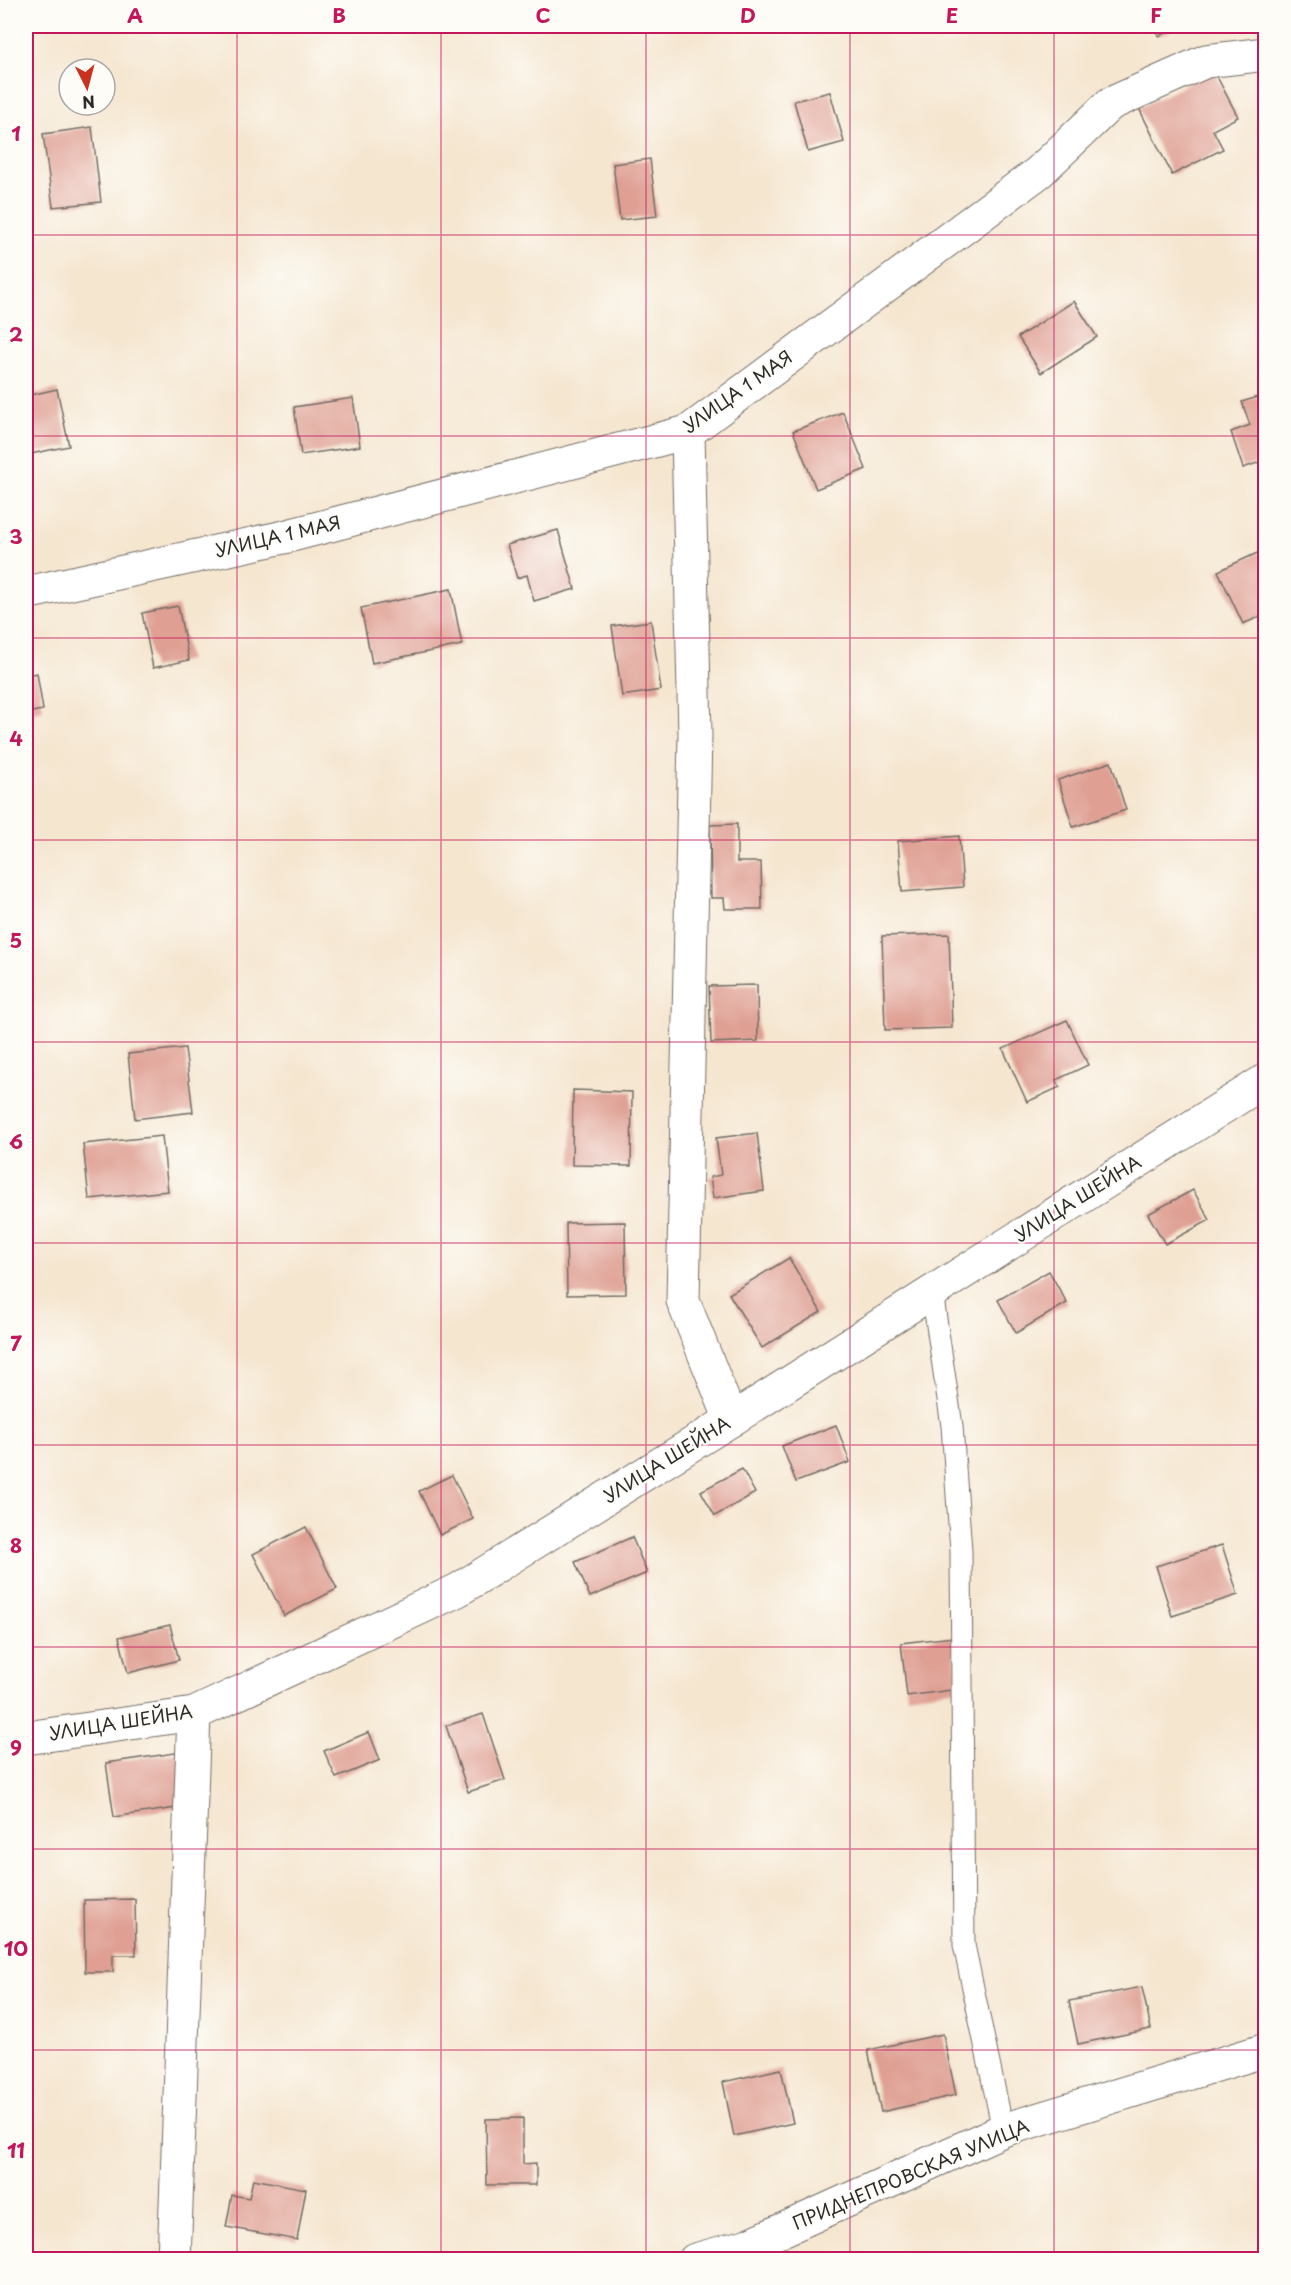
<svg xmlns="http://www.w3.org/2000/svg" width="1291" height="2285" font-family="'Playpen Sans',sans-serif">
<rect width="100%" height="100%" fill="#fdfcf7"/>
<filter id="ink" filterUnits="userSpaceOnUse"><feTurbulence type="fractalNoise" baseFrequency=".0167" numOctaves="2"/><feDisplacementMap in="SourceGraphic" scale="12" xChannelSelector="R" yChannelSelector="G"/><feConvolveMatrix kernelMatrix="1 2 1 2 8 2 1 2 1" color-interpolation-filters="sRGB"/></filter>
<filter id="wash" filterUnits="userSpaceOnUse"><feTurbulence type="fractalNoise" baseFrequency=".008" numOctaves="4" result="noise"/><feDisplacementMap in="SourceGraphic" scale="24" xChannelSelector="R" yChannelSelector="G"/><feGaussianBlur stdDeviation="1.35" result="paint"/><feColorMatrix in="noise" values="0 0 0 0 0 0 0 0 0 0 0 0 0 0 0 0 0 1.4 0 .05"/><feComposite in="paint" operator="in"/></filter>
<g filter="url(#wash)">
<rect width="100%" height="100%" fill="#f5e6d0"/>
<g id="blocks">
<g fill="#df9f93">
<polygon points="1154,26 1180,26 1159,36"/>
<polygon points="1214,71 1238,117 1213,130 1223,149 1172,175 1139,108"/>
<polygon points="830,92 844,142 808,152 794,101"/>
<polygon points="92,127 101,202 53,207 43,134"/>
<polygon points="650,159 657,216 620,220 613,164"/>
<polygon points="1074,301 1097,337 1041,373 1018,337"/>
<polygon points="57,389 69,446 26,455 26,396"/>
<polygon points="1266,394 1266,460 1243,468 1231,432 1250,425 1242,402"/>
<polygon points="353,398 360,446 301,455 294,407"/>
<polygon points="843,412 866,469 816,489 793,431"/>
<polygon points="558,530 575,589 534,601 527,575 517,578 507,545"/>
<polygon points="1266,549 1266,614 1243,624 1218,571"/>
<polygon points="451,589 462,645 372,663 361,608"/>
<polygon points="178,606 189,660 153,668 142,613"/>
<polygon points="651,621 661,690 622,696 612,626"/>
<polygon points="37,673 43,710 26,713 26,675"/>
<polygon points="1111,762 1126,810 1073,827 1058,780"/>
<polygon points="737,824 737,862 761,862 762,909 725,909 724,898 711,898 710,825"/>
<polygon points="959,836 963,887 902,892 898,841"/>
<polygon points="949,934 952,1028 885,1030 882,936"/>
<polygon points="757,985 758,1041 711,1043 709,986"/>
<polygon points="1067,1020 1088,1065 1056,1080 1060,1087 1027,1102 1003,1049"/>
<polygon points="185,1048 193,1112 135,1119 128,1054"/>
<polygon points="573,1090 632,1092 631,1166 572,1165"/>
<polygon points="757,1133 764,1191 713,1198 710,1177 721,1175 716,1138"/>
<polygon points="162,1136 168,1191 89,1199 83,1144"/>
<polygon points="1193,1190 1210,1220 1165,1244 1148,1214"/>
<polygon points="625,1222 626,1294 567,1295 566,1223"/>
<polygon points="789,1258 821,1312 762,1348 729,1294"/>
<polygon points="1049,1271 1067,1303 1016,1333 998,1300"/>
<polygon points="836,1425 850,1462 796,1482 782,1446"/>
<polygon points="742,1469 755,1493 715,1516 701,1491"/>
<polygon points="452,1475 473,1519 440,1535 419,1491"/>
<polygon points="306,1527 337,1589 284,1616 253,1554"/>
<polygon points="632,1537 647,1573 590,1597 575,1562"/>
<polygon points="1222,1545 1238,1595 1172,1616 1156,1566"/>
<polygon points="170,1625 179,1660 128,1673 119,1637"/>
<polygon points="953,1637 959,1689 907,1696 901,1643"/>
<polygon points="483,1714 505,1780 468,1792 446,1726"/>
<polygon points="369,1732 380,1760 336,1778 324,1751"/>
<polygon points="182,1752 190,1806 114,1817 106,1763"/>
<polygon points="135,1899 136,1955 113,1955 113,1972 85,1972 84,1900"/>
<polygon points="1142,1987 1151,2029 1078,2044 1069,2001"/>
<polygon points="943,2034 956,2095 881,2112 868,2050"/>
<polygon points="781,2069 793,2123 734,2136 723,2082"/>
<polygon points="523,2118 523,2164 536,2163 536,2185 487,2185 486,2119"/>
<polygon points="253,2179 306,2189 297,2240 226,2227 232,2195 249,2198"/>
</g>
</g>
</g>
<g filter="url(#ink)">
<use href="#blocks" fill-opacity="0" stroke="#726c65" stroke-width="1.5"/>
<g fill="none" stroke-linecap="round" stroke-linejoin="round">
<g stroke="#726c65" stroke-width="23">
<polyline id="service" points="932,1292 952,1426 961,1551 964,1945 1003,2130"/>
</g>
<g stroke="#726c65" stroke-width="35">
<g id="minor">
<polyline points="688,432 695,735 683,1301 731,1420"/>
<polyline points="26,593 284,537 688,432 1039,172 1110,104 1206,61 1266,54"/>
<polyline points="174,2260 194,1714"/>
<polyline points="695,2260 749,2245 1003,2130 1266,2050"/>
</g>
</g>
<g stroke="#726c65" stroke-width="35">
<polyline id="tertiary" points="26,1738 194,1714 458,1590 731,1420 1266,1080"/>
</g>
<use href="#service" stroke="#fff" stroke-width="21"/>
<use href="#minor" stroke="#fff" stroke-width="33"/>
<use href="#tertiary" stroke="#fff" stroke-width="33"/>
</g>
</g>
<path fill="none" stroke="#c2185b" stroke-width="1.5" stroke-opacity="0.55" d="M237 26V2260M441 26V2260M646 26V2260M850 26V2260M1054 26V2260M26 235H1266M26 436H1266M26 638H1266M26 840H1266M26 1042H1266M26 1243H1266M26 1445H1266M26 1647H1266M26 1849H1266M26 2050H1266"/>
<g text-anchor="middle" stroke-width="4.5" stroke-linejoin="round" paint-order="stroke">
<g font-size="18" fill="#2b2b2b" stroke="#fdfcf7">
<text transform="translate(738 392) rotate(-35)" y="6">УЛИЦА 1 МАЯ</text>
<text transform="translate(278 537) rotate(-13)" y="6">УЛИЦА 1 МАЯ</text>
<text transform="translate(1078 1199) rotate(-32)" y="6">УЛИЦА ШЕЙНА</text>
<text transform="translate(667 1460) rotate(-32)" y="6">УЛИЦА ШЕЙНА</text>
<text transform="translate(121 1723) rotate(-9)" y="6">УЛИЦА ШЕЙНА</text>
<text transform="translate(911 2175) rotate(-23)" y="6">ПРИДНЕПРОВСКАЯ УЛИЦА</text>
</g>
</g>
<rect width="1291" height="2285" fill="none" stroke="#fdfcf7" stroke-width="66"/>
<g transform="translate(87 87) rotate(174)"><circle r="28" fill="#fdfcf7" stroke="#a9a8a5" stroke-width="1.5"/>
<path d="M0-4.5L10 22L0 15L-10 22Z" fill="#c8321e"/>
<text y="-9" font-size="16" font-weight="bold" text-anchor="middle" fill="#2b2b2b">N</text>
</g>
<rect x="33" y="33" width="1225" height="2219" fill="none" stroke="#c2185b" stroke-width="2"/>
<g font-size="20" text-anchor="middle" font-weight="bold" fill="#c2185b">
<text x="135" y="23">A</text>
<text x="339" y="23">B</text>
<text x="543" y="23">C</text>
<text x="748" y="23">D</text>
<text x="952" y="23">E</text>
<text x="1156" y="23">F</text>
<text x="16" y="141">1</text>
<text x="16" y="342">2</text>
<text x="16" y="544">3</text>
<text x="16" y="746">4</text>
<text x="16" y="948">5</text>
<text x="16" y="1149">6</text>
<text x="16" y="1351">7</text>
<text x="16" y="1553">8</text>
<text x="16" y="1755">9</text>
<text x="16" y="1956">10</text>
<text x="16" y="2158">11</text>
</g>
</svg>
